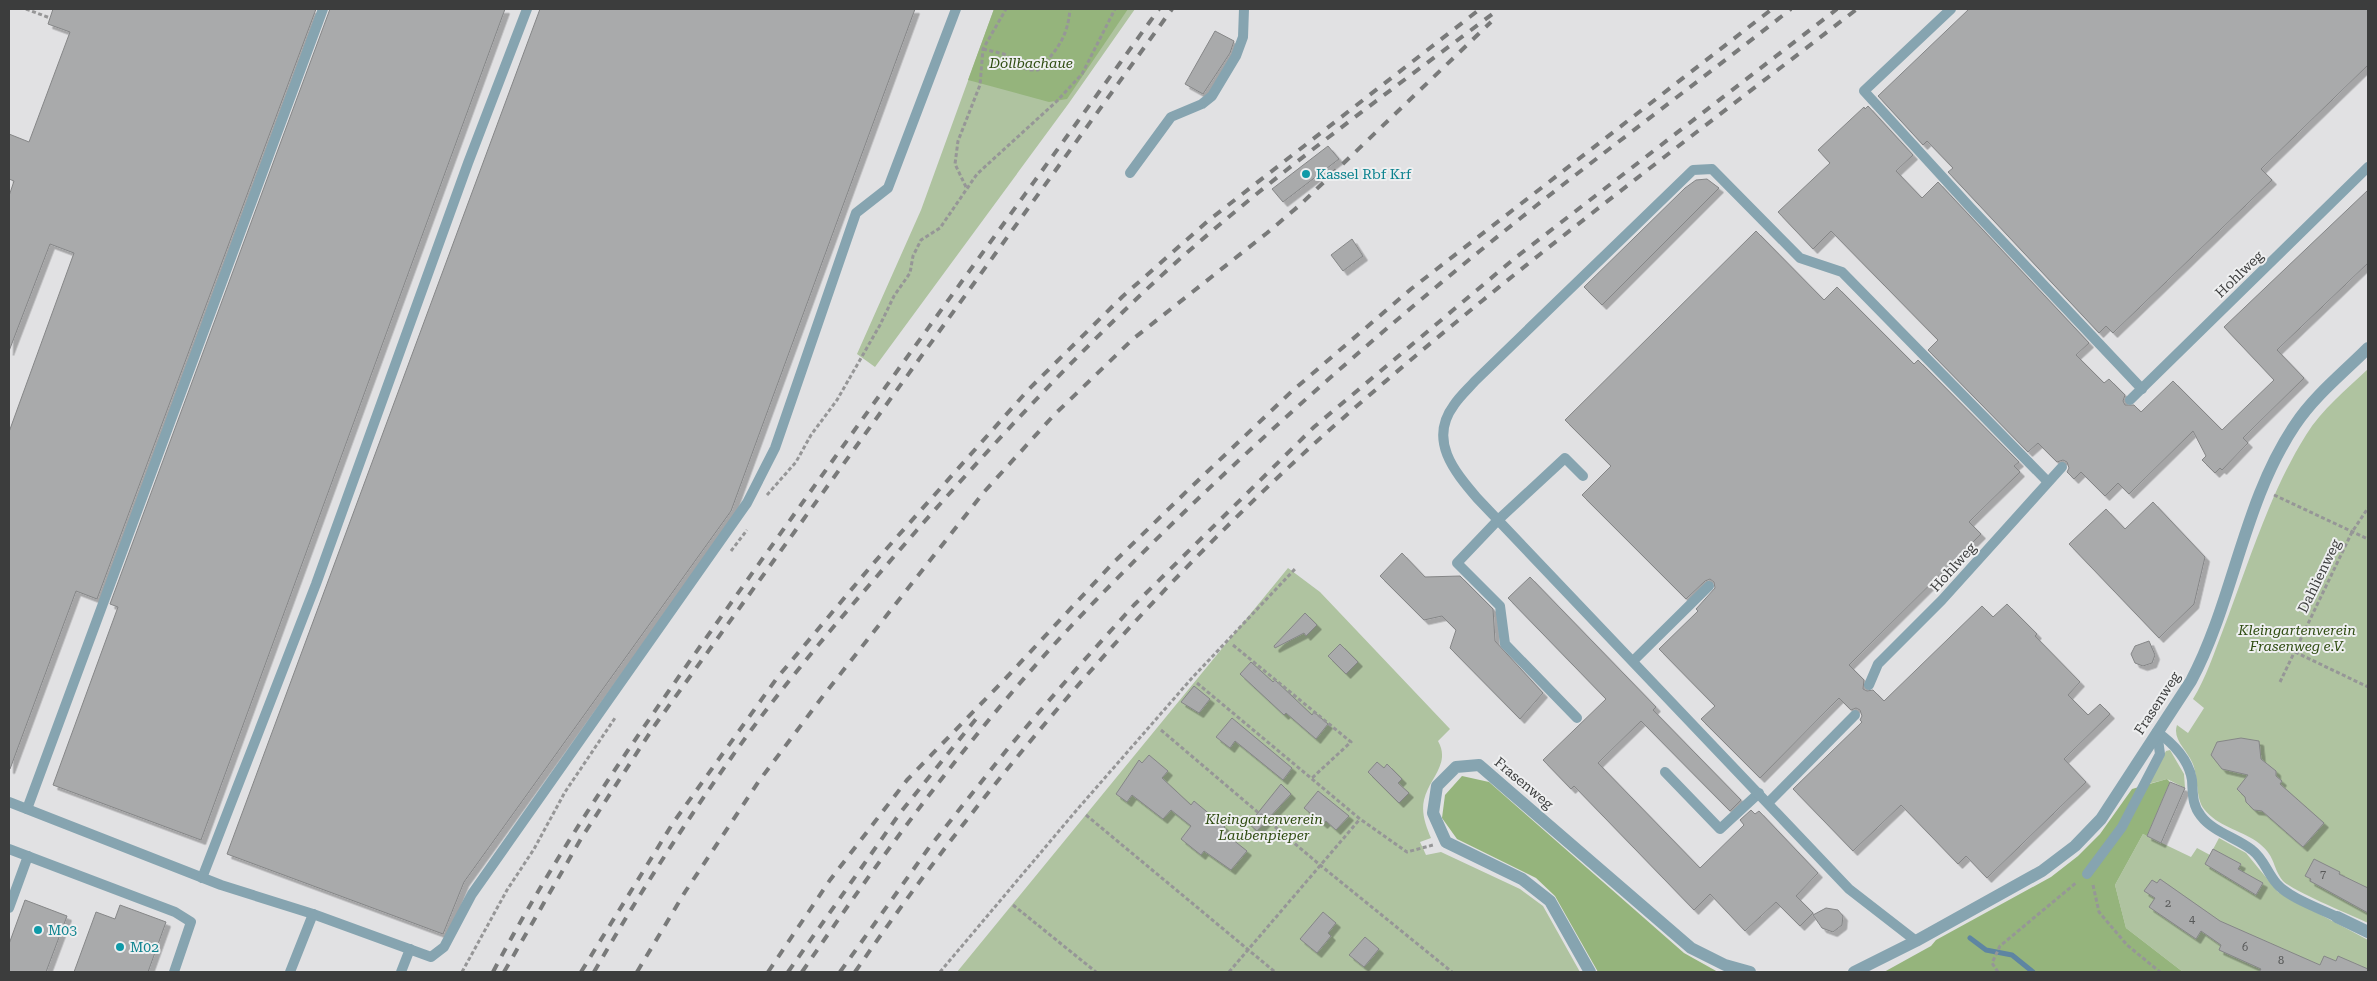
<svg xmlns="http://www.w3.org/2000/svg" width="2377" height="981" font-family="'Roboto Serif',serif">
<defs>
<filter id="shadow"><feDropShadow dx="4.5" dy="4.5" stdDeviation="0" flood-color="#0004"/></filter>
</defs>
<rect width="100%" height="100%" fill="#e1e1e3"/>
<g fill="#afc3a0">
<polygon points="994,9 1135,9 1069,103 875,367 857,354 921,210"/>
<path d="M2368 369V923C2353 916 2291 890 2283 881 2271 866 2277 856 2256 841 2240 830 2217 826 2204 809 2195 797 2199 777 2192 762 2187 750 2172 739 2177 725L2188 733 2204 708 2193 699C2206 678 2214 653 2223 630 2248 565 2269 494 2306 435 2322 409 2346 390 2368 369Z"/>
<path d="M1288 568 1320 592 1450 729 1438 741C1451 764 1429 778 1424 800 1421 813 1426 826 1431 838L1420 842 1426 855 1441 852 1520 889 1543 906 1580 972H957Z"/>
<polygon points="2170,750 2184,774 2185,788 2167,779 2148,784 2166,751"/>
<polygon points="2143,834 2191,857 2197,848 2210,855 2219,838 2246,853 2278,892 2368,940 2368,972 2183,972 2126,928 2115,885"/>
</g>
<g fill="#95b47c">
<polygon points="994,9 1128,9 1067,99 1049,102 968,80"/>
<polygon points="1462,776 1489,782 1684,953 1718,972 1598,972 1555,896 1536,878 1457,839 1442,818 1445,795"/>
<polygon points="2167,779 2170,782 2147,836 2143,834 2115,885 2126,928 2183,972 1884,972 1931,946 1936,940 2051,877 2078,856 2100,834 2132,789"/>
</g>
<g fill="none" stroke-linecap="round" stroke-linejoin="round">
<polyline stroke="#5e85a2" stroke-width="5" points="1970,938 1986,950 2012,955 2033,972"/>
</g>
<g fill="#a9aaab" stroke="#858687" filter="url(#shadow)">
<polygon points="53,9 316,9 97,599 76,591 10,769 9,769 9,432 74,253 50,244 9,351 9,196 14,181 9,179 9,134 29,142 70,32 48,24"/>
<polygon points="330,9 505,9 201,840 53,785 118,607 110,604"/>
<polygon points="540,9 915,9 731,511 464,882 443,934 227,854"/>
<polygon points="1969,9 2368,9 2368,65 2261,169 2272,180 2113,333 2106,326 2099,333 1948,172 1953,168 1927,141 1923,145 1878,96"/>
<polygon points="1215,31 1234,41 1230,53 1203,94 1185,84"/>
<polygon points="1868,106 1913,155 1896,171 1922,198 1938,182 2089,343 2076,355 2104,383 2109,379 2125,395 2123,401 2125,405 2134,405 2141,412 2173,381 2222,430 2274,380 2224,327 2368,190 2368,263 2277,350 2304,378 2243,438 2248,443 2222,470 2220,468 2215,473 2202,460 2206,456 2193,431 2129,494 2118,483 2105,496 2081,472 2074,479 2067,472 2069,468 2067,462 2063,460 2057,462 2038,443 2028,452 1928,350 1938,340 1831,231 1813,249 1778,212 1830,163 1818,150 1864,107 1865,109"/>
<polygon points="1328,146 1339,159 1283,202 1272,189"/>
<polygon points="1707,179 1719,188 1602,305 1584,287 1685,188 1696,180"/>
<polygon points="1756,231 1824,300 1837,287 1914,364 1918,360 2019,462 2014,466 2020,472 1969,522 1981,534 1849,665 1864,680 1863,689 1867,691 1873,690 1884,701 1982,606 1993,617 2007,604 2037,634 2035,636 2080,682 2068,695 2088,715 2100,704 2110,714 2064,759 2086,782 1987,878 1966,856 1958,864 1901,805 1853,851 1793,789 1862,722 1860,720 1862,716 1860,710 1856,708 1851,710 1839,698 1760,778 1701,719 1715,706 1659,649 1698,611 1696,609 1715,588 1714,582 1710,579 1705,581 1686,599 1582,495 1611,466 1565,420"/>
<polygon points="1352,239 1363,256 1343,271 1331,255"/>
<polygon points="2153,502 2205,557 2194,604 2159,638 2069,544 2106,509 2125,529"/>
<polygon points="1402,553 1425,577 1460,576 1493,609 1495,641 1543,693 1520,719 1450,648 1456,630 1442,616 1424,620 1380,576"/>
<polygon points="1530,577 1656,707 1653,710 1741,800 1730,811 1641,721 1598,763 1700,868 1744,825 1740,820 1751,810 1755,814 1759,811 1818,873 1796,896 1813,913 1800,926 1776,902 1745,931 1710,894 1694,910 1574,786 1571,789 1543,760 1606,699 1508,598"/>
<polygon points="1305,613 1317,625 1306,636 1304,633 1275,648 1274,646"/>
<polygon points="2149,641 2155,655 2152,663 2143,666 2135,663 2131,654 2135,646"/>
<polygon points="1340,644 1358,662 1346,674 1328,656"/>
<polygon points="1251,662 1273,682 1275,680 1312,715 1314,712 1328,724 1316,739 1286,713 1284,715 1240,674"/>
<polygon points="1194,686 1210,699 1199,713 1181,702"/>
<polygon points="1232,718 1292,768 1283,780 1235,741 1230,748 1216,737"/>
<polygon points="2241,738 2259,741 2261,759 2276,771 2276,776 2282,781 2280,784 2324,823 2303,847 2262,811 2254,810 2246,802 2245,797 2237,789 2248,775 2222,769 2211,755 2217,742"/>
<polygon points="1149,755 1168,771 1162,778 1191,805 1194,801 1225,827 1222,831 1247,851 1231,870 1204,851 1201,855 1181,839 1191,826 1171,810 1163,819 1132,795 1127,802 1116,794 1139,760 1142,763"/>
<polygon points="1377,762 1384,768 1387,764 1402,779 1398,783 1409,793 1399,803 1368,772"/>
<polygon points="2170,782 2185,788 2161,843 2147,836"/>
<polygon points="1281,784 1291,794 1257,831 1249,824"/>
<polygon points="1318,791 1349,816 1336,830 1326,821 1323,824 1304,808"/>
<polygon points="2213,849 2241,864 2238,869 2263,883 2256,895 2205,864"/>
<polygon points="2314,859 2340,872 2339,874 2368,888 2368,913 2310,881 2311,879 2305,876"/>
<polygon points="2160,879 2220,921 2320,965 2324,956 2336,961 2338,956 2368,969 2368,972 2259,972 2261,969 2219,950 2221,945 2201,931 2196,939 2149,907 2155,898 2144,891 2152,880 2157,883"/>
<polygon points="25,900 67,916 46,972 9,972 9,944"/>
<polygon points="120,905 166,922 148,972 74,972 96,912 115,919"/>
<polygon points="1826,908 1838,910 1843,916 1842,925 1833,932 1822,928 1813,915"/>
<polygon points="1323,912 1336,923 1328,933 1331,936 1317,953 1300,939"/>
<polygon points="1365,937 1379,949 1364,967 1349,955"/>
</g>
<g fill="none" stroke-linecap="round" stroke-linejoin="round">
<g stroke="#969697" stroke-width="3" stroke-dasharray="4 2.5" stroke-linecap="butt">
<polyline points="26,9 50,18"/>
<path d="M983 49 1004 54 1028 70H1038C1057 51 1068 36 1070 9"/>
<polyline points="966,187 955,164 958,141 980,85 983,49 1006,9"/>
<polyline points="767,495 796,462 811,435 837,400 880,325 894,296 910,273 913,256 921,240 940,228 977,174 1057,101 1082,74 1115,9"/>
<polyline points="2274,495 2368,539"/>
<polyline points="731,551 747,530"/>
<polyline points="1233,645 1351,742 1312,778"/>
<polyline points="2295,652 2368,687"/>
<polyline points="2280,682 2352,532 2368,508"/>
<polyline points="1197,683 1360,819 1407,852 1433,845"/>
<polyline points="1161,730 1320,865 1452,972"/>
<polyline points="1086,815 1275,972"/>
<polyline points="2093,885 2099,912 2127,945 2160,972"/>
<polyline points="1013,905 1096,972"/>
<polyline points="462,972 507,890 534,849 565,792 615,718"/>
<polyline points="940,972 1075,812 1192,678 1295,569"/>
<polyline points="1229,972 1360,819"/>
<polyline points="1998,972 1992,963 2000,946 2077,882"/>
</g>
<g stroke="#86a4b0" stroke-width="10">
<polyline points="1951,9 1864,91 1970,207 2142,389"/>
<polyline points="1130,173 1171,117 1202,104 1212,96 1236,56 1243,37 1244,9"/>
<polyline points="2130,400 2368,167"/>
<polyline points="1633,661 1709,586"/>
<polyline points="1869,685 1878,664 1942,600 2062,467"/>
<polyline points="1577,718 1505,644 1500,606 1457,563 1498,520 1565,458 1583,476"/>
<path d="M2157 732C2173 743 2189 760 2192 780 2193 794 2192 805 2201 816 2213 832 2237 838 2252 850 2264 859 2267 873 2277 884 2289 898 2321 909 2337 917"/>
<polyline points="1665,772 1720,829 1759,793"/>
<polyline points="9,802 221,885 313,914 431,957 444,947 472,894 747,503 775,448 856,213 888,188 956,9"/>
<polyline points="1768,803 1855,715"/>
<polyline points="27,809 323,9"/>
<polyline points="9,849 175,912 191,922 174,972"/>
<polyline points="2087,874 2122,827 2160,754 2157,732"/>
<polyline points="202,878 316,584 468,163 527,9"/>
<polyline points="9,908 28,856"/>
<path d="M1916 941 1849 889 1477 498C1454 471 1428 440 1454 405 1460 396 1468 389 1475 381L1693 170 1712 169 1800 258 1842 272 2047 481"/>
<polyline points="290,972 313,914"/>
<polyline points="401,972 410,949"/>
</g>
<g stroke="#86a4b0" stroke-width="12">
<polyline points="2337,917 2368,932"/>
<polyline points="1590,972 1550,901 1522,879 1446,842 1433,813 1437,786 1456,767 1479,765 1691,948 1725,965 1750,972"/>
<path d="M1854 972 1916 941 2042 871 2075 846 2101 819 2191 681C2234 600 2243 502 2295 425 2314 396 2343 373 2368 348"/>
</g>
<g stroke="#797a7a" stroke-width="4" stroke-dasharray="9 9" stroke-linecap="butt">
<path d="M493 972C570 826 667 693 763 558 894 374 1027 192 1159 9"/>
<polyline points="504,972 582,837 655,725 1172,9"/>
<polyline points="581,972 673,823 777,678 872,565 1029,389 1122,297 1209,220 1480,9"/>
<path d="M594 972C636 899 682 827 731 758 787 678 853 604 917 530 985 453 1054 378 1129 306 1242 197 1373 104 1499 9"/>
<polyline points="637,972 685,892 759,781 823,696 984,492 1054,415 1133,339 1267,233 1301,204 1491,22"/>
<polyline points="768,972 830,880 907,780 1006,678 1113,563 1187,491 1291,392 1411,289 1772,9"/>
<polyline points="788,972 900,813 980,714"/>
<path d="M802 972C891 842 985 714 1096 600 1233 459 1382 328 1537 205 1621 139 1707 75 1791 9"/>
<polyline points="840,972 928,849 1009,747 1078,667 1134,605 1314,427 1515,258 1837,9"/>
<path d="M855 972C988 779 1151 590 1325 434 1495 283 1678 147 1857 9"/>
</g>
</g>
<g fill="#0f9aa8" stroke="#eeeff0" stroke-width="2">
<circle cx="1306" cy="174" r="5"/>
<circle cx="38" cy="930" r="5"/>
<circle cx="120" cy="947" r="5"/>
</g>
<g text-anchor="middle" stroke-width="4" stroke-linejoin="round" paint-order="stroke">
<g font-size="11" fill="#575858">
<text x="2323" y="878">7</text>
<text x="2168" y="907">2</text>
<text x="2192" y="923">4</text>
<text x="2245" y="951">6</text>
<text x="2281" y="964">8</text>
</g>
<g font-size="14" font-style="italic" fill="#2f4c11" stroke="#eeeff0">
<text x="1031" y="68">Döllbachaue</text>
<text x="2297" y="635">Kleingartenverein<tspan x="2297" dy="16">Frasenweg e.V.</tspan></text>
<text x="1264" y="824">Kleingartenverein<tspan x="1264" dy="16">Laubenpieper</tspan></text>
</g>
<g font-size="14" fill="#0d838f" stroke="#eeeff0" text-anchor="start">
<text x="1316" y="179">Kassel Rbf Krf</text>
<text x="48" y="935">M03</text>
<text x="130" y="952">M02</text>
</g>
<g font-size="14" fill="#3c3d3d" stroke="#eeeff0">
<text transform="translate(2239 274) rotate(-44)" y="5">Hohlweg</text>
<text transform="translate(1953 567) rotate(-48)" y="5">Hohlweg</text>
<text transform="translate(2319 576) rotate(-64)" y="5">Dahlienweg</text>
<text transform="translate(2157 703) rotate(-57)" y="5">Frasenweg</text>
<text transform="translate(1524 783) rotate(40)" y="5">Frasenweg</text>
</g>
</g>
<rect width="2377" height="981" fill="none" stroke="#3c3d3d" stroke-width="20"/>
</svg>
